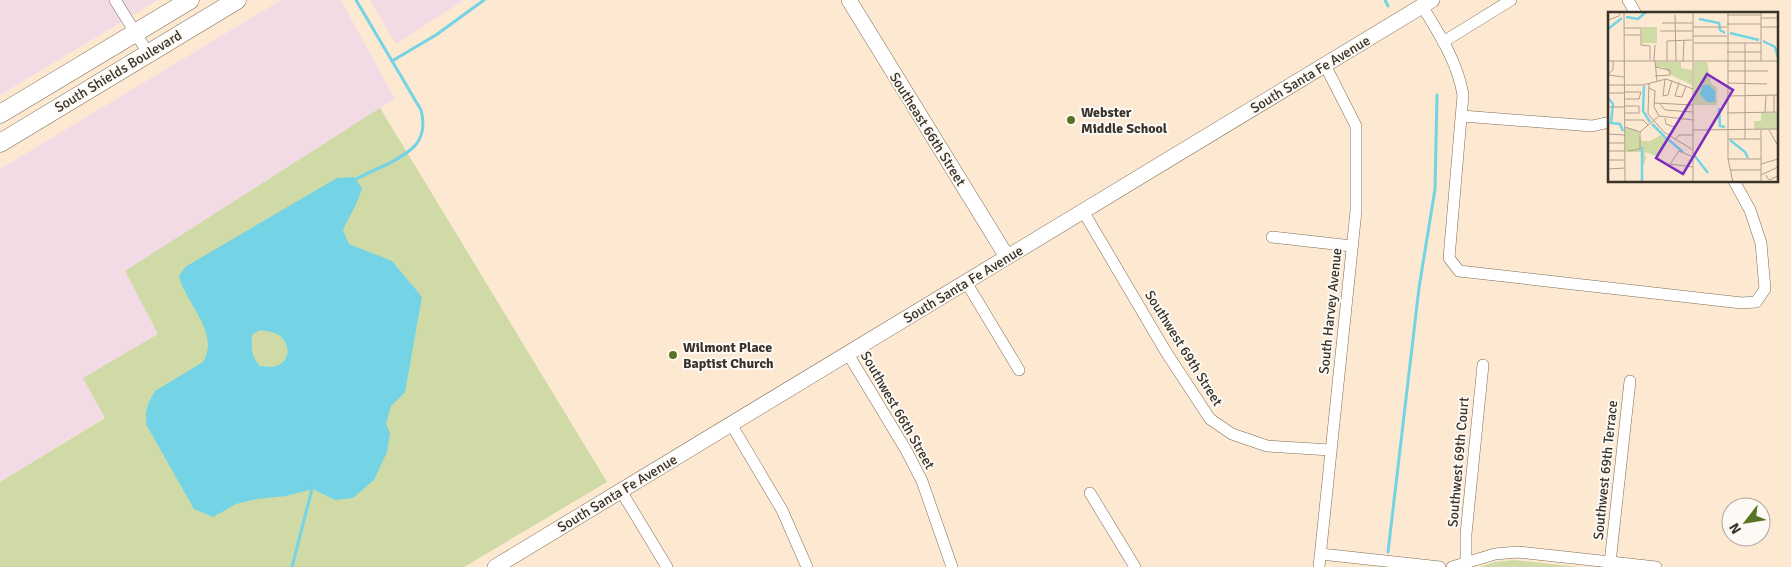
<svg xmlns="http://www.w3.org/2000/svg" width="1791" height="567" font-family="Signika,sans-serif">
<rect width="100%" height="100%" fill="#fde9d1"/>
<g fill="#f3dbe6">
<polygon points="0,0 158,0 0,95"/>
<polygon points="281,0 341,0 395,99 126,271 159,334 83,378 105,417 0,482 0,169"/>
<polygon points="370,0 464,0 396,44"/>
</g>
<g fill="#cfdaa7">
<polygon points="380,108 607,482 464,567 0,567 0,482 105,418 83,378 158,334 125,271"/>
<polygon points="1514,560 1578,567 1480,567 1495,562"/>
</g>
<path fill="#74d3e5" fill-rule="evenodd" d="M354 177 362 188C358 203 350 215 343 230L349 244 392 261 422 297 405 392 391 406 386 424 390 433 387 452 374 480 353 498 335 500 313 489 286 496 257 499 236 504 213 517 194 509 146 424V412L149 402 155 391 203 362C221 333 185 303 179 276L185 267 337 178ZM260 330C266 331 274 332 279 335 291 344 291 361 276 366 271 368 265 366 260 366 251 356 251 348 252 335Z"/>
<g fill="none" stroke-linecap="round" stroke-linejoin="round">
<g stroke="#74d3e5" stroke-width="3">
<polyline points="1385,0 1388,6"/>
<polyline points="392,61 436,35 484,0"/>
<path d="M352 181C364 175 376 169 388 164 412 151 429 141 421 110L356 0"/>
<polyline points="1388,552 1419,288 1435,189 1437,95"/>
<polyline points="292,567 313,485"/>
</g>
<g stroke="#7e6d57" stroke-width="12">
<g id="street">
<polyline points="115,0 148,53"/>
<polyline points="1628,0 1636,14"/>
<path d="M1422 6C1439 33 1458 63 1463 95L1449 258 1459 271 1742 303 1756 302 1765 289 1761 243 1750 210 1734 181"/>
<polyline points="1443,42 1511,0"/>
<polyline points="1462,116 1592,126 1610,122"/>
<polyline points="1083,211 1166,352 1210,419 1232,434 1267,446 1330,450"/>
<polyline points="1272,237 1352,246"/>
<polyline points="966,282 1019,370"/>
<polyline points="848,354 906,450 922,481 952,567"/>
<polyline points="731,424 782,510 807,567"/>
<polyline points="621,491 667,567"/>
<polyline points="1090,493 1135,567"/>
<polyline points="1321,554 1440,567"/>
<polyline points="1466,561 1466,534 1483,365"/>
<polyline points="1610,563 1630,381"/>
<polyline points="1319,567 1356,211 1356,126 1325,65"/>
<polyline points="1452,567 1495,554 1518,552 1656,567"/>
</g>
</g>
<g stroke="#7e6d57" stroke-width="16">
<g id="secondary">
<polyline points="849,0 1007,257"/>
<polyline points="495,567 1432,0"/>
</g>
</g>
<g stroke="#7e6d57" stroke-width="19">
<g id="primary">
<polyline points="0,114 190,0"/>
<polyline points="0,143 237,0"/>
</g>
</g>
<use href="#street" stroke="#fff" stroke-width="11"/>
<use href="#secondary" stroke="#fff" stroke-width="15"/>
<use href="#primary" stroke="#fff" stroke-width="18"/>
</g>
<g fill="#587325" stroke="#fdf9f4" stroke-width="2">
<circle cx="1071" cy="120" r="5"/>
<circle cx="673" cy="355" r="5"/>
</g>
<g text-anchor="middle" stroke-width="4" stroke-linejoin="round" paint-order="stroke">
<g font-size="14" fill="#393228" stroke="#fdf9f4">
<text transform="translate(118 71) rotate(-31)" y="5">South Shields Boulevard</text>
<text transform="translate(1310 74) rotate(-31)" y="5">South Santa Fe Avenue</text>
<text transform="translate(928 129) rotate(58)" y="5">Southeast 66th Street</text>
<text transform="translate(963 284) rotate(-31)" y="5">South Santa Fe Avenue</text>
<text transform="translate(1330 311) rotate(-84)" y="5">South Harvey Avenue</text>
<text transform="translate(1184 348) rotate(58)" y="5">Southwest 69th Street</text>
<text transform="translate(898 410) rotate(60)" y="5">Southwest 66th Street</text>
<text transform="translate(1458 462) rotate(-85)" y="5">Southwest 69th Court</text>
<text transform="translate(1605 470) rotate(-84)" y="5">Southwest 69th Terrace</text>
<text transform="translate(617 493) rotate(-31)" y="5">South Santa Fe Avenue</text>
</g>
<g font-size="14" font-weight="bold" fill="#393228" stroke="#fdf9f4" text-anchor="start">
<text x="1081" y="117">Webster<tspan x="1081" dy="16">Middle School</tspan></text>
<text x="683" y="352">Wilmont Place<tspan x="683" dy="16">Baptist Church</tspan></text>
</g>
</g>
<g transform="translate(1608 12)">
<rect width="170" height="170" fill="#fde9d1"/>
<path d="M34 15H49V31H34ZM47 50H73V56L84 58V73L63 63 55 55H47ZM86 50H99L103 71 109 76V93H86ZM153 101H170V117H146V109H153ZM17 115 29 118 34 129H42L53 123 59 127 48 144 37 140 38 147 33 159 34 140H17Z" fill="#cfdaa7"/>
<path d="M95 73H101L107 79V90H99L92 82Z" fill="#74d3e5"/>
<path fill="none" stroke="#74d3e5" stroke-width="2.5" d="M18 5 30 7 38 0M91 7 111 11 112 18 117 21M0 17 14 6M122 21 151 28M155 29 167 35 170 46M36 74 35 99 42 110M0 86 5 92 3 111 12 112 15 119M111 96 112 114 117 115M44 112 59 127M61 128 75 140M122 128 137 140 140 146M34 135V170M86 143 100 161"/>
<path fill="none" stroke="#afa08d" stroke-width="1" d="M16 0 17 170M60 0H76M85 0V49M120 0V147L125 170M67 3 68 49M119 3H153M153 6H170M0 8 11 4 12 0M54 11H85M119 12H153M85 15H119M153 15H170M170 15V32M16 16H33V33L42 34V48M52 19H85M16 23H33M85 24H119M85 31H153M137 31V49M119 40H153M0 49H170M46 49 47 33M47 49 49 69M59 49V29L84 28M137 49V127M153 49V0M75 50 76 28M85 50V170M47 55 62 58V63L47 64M120 59H160M0 62 5 58V49M0 63 16 65M57 67 55 84 60 83 64 68M71 70 67 84 74 85 78 74M41 71 40 102 56 120 85 138M120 71 159 72M0 73H35L58 67 85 77M41 76 47 79 46 95 51 104M0 81H16M119 84 170 83M17 87H31L33 80H17M46 91 85 93M52 92 57 98 85 100M17 94H31V101H17M0 95H17M157 100 158 83M166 100V83M119 101 170 100M57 106 58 112 66 115 61 123M17 108H35L40 113M17 115 32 120 51 104 85 108M85 118 170 117M161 118 170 134M0 122 17 123M120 127H153M67 128 71 123H85M0 131H17M0 139H17M20 139 32 137V120M51 141 62 124M85 145 71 139 62 152 85 155M120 147H153M0 148H17M153 152 170 147M0 157 17 156M122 158H153M153 163 170 155M158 163 161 168 170 164M153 170V118"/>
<path fill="#7b2cbf" fill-opacity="0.15" stroke="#7b2cbf" stroke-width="2.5" d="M99 62 125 78 75 162 48 146Z"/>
<rect width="170" height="170" fill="none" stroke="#393228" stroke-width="2.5"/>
</g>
<g transform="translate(1746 522) rotate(239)"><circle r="24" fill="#fdf9f4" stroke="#afa9a2"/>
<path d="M0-4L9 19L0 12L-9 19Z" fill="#587325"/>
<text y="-8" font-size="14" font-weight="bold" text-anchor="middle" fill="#393228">N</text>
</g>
</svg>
